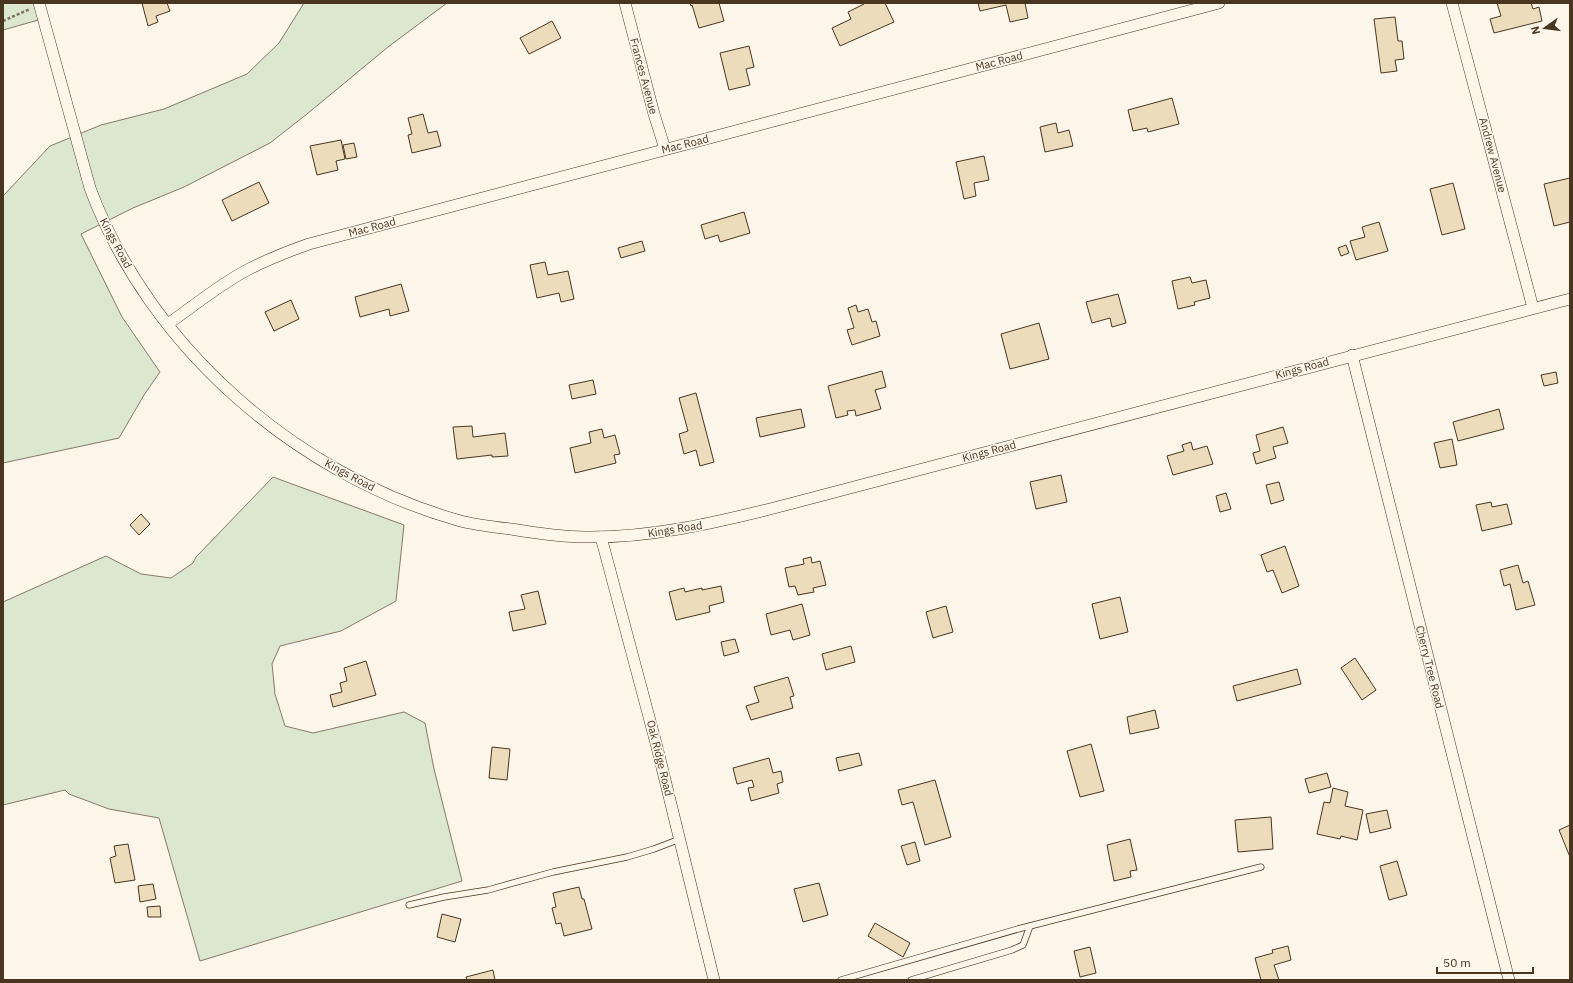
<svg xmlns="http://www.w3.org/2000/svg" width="1573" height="983" font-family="'IBM Plex Sans',sans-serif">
<rect width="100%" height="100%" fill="#fbf6e9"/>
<g fill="#dce7d0" stroke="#887966">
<polygon points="3,3 38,3 42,19 3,30"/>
<polygon points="304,3 447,3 388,47 307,114 270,143 184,187 133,208 81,234 122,317 160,372 144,395 119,438 3,463 3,196 50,146 101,125 164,109 247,74 279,43"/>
<polygon points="273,477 404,525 396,601 341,631 280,646 272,664 275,694 285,726 313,733 404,712 425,723 434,769 462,881 200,961 159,818 109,809 69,794 65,790 3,805 3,602 106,556 141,574 171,578 193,563 196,557"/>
</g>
<g fill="#ecdcbc" stroke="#4a3520">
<polygon points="142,3 167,3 170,11 156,16 158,22 148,26"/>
<polygon points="690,3 719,3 724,21 699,28 692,5 691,6"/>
<polygon points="863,3 885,3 894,22 840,46 832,28 851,19 848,12 864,4"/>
<polygon points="978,3 1025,3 1028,18 1010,22 1006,5 980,11"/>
<polygon points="1497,3 1531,3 1533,9 1539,7 1542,21 1494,33 1490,19 1501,16"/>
<polygon points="1395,17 1398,41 1402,41 1404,59 1395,60 1397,71 1381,73 1374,19"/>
<polygon points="552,21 561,38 529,54 520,38"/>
<polygon points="749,46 754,67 746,69 750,85 729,90 720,53"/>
<polygon points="1172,98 1179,124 1148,132 1147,128 1133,131 1128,110"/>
<polygon points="423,114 428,133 437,131 441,146 412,153 408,135 412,134 408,118"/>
<polygon points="1056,123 1058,133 1069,130 1073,146 1045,152 1040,127"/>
<polygon points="341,140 345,159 336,161 338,170 317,175 310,146"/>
<polygon points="354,143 357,157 346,159 343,145"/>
<polygon points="984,156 989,180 974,183 976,196 964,199 956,162"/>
<polygon points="1570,178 1570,222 1554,226 1544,184"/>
<polygon points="259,182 269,203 232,221 222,200"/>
<polygon points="1453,183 1465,229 1442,235 1430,189"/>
<polygon points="744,212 750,233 720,242 718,235 705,239 701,225"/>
<polygon points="1379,222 1388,251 1356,260 1350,241 1365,237 1362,227"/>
<polygon points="642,241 645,251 621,258 618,248"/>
<polygon points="1346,245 1349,253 1341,256 1338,248"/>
<polygon points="545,262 548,275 568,271 574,299 561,302 559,293 537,298 530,265"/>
<polygon points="1190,277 1192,283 1206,280 1210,298 1194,302 1195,305 1178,309 1172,281"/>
<polygon points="401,284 409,311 390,316 389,309 360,317 355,297"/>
<polygon points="1118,294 1126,323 1112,327 1110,318 1092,323 1086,302"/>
<polygon points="291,300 299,319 274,331 265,312"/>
<polygon points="856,305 858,312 868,309 872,322 876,321 880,336 852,345 847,330 854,328 848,308"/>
<polygon points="1039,323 1049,359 1010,369 1001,334"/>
<polygon points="882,371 886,387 875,390 881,409 856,416 855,410 847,411 848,415 836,418 828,386"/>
<polygon points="1556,372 1558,383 1544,386 1541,375"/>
<polygon points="593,380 596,394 572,399 569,385"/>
<polygon points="696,393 714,462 700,466 696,450 684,454 679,434 688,431 679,398"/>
<polygon points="801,409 805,427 760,437 756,418"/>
<polygon points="1499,409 1504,429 1458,441 1453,422"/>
<polygon points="472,426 473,437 505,433 508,456 492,457 492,455 457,459 453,427"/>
<polygon points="1283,427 1288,443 1273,447 1276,458 1256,464 1253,453 1260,451 1256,435"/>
<polygon points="602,429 604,438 615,435 620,454 614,455 616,463 575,473 570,448 591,443 589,432"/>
<polygon points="1452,439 1457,465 1440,468 1434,443"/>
<polygon points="1191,442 1193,450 1207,446 1213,464 1173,475 1167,456 1184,451 1182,445"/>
<polygon points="1061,475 1067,502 1036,509 1030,482"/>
<polygon points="1279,482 1284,500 1271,504 1266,485"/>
<polygon points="1226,493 1231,509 1220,512 1216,496"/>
<polygon points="1491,502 1492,507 1507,504 1512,524 1482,531 1476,505"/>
<polygon points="141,514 150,524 139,535 130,525"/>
<polygon points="1285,546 1299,586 1282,593 1273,570 1267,572 1261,555"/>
<polygon points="811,557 812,563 820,561 826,585 813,588 814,592 798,595 795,586 789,587 785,568 804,564 803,559"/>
<polygon points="1518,565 1523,583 1528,581 1535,605 1516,610 1510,584 1504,586 1500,570"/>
<polygon points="721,586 724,602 709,606 710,612 676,620 669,592 684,588 685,592 702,588 702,590"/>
<polygon points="538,591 546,624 513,631 509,612 525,609 521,595"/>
<polygon points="1120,597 1128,632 1100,639 1092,604"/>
<polygon points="802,604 810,635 793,640 790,630 771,635 766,614"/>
<polygon points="946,606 953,632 933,638 926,612"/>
<polygon points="735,639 739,652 724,656 721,642"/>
<polygon points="851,646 855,662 826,670 822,654"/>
<polygon points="1355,658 1376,690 1362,700 1341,668"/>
<polygon points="366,661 376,695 333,707 330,695 342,692 340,683 347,681 344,668"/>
<polygon points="1297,669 1301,684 1237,701 1233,686"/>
<polygon points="788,677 794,696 790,697 793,708 751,720 746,706 759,702 754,687"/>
<polygon points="1155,710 1159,728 1130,734 1127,717"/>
<polygon points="1091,744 1104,791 1080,797 1067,751"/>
<polygon points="492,747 510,749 507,780 489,778"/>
<polygon points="859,753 862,765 839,771 836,758"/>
<polygon points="769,758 773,773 781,771 783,782 777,784 779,793 751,801 748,788 754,787 752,780 737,784 733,768"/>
<polygon points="1327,773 1331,787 1309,793 1305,779"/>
<polygon points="935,780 951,837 925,845 913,802 902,805 898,790"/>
<polygon points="1333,788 1348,792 1345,806 1363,810 1357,840 1341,836 1340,839 1317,834 1324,802 1330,803"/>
<polygon points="1387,810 1391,828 1370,833 1366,814"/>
<polygon points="1271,817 1273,849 1238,852 1235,820"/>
<polygon points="1570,825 1570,857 1559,830"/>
<polygon points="1130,839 1137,870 1130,871 1131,877 1114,881 1107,845"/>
<polygon points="915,842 920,861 907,865 901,846"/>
<polygon points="128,844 135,880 115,883 110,858 116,856 114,846"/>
<polygon points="1397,861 1407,895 1389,900 1380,866"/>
<polygon points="819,883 828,915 803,922 794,889"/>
<polygon points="153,884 156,899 140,902 138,886"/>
<polygon points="579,887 582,899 584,899 592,929 564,936 561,923 556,924 552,908 556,907 553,893"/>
<polygon points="160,906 161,917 148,917 147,907"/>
<polygon points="442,914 461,919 455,942 437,937"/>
<polygon points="875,923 910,943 903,957 868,936"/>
<polygon points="1288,946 1291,960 1274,965 1279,980 1261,980 1255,958 1273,953 1272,950"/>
<polygon points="1090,947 1096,973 1080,977 1074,951"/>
<polygon points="493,970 495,980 467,980 466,977"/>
</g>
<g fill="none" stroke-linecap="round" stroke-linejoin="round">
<g stroke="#4a3520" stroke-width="7">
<g id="lane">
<polyline points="409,905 444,897 488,890 553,872 627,857 654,849 680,839"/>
<polyline points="841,980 1018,929 1261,867"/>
<polyline points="911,980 1012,950 1023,945 1030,926"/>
</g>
</g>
<g stroke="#4a3520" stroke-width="12">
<g id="street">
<path d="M39 3 90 188C149 347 296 474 457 520 474 525 493 527 511 529 535 533 560 537 585 537 649 538 709 524 770 509L1570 299"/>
<polyline points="625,3 654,114 665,149"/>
<polyline points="1452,3 1533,308"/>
<path d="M168 324C195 305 220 284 249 269 269 259 289 251 309 244L1219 3"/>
<polyline points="1352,355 1509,980"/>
<polyline points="601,537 657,747 714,980"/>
</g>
</g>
<polyline stroke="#7f6f5c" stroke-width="2.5" stroke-dasharray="3 2" stroke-linecap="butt" points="3,21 30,9"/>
<use href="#lane" stroke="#fbf6e9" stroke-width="5.5"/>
<use href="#street" stroke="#fbf6e9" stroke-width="11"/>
</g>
<g text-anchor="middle" stroke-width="3" stroke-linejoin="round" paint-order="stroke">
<g font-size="11" fill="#4a3520" stroke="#fbf6e9">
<text transform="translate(999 61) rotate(-15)" y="4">Mac Road</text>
<text transform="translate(644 76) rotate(75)" y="4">Frances Avenue</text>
<text transform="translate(685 144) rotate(-14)" y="4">Mac Road</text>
<text transform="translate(1493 155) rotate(75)" y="4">Andrew Avenue</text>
<text transform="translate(372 227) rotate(-15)" y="4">Mac Road</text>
<text transform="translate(116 243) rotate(62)" y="4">Kings Road</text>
<text transform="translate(1302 368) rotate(-15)" y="4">Kings Road</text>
<text transform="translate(989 451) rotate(-15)" y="4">Kings Road</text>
<text transform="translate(350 475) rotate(28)" y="4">Kings Road</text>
<text transform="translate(675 529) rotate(-9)" y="4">Kings Road</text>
<text transform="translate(1430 667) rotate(76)" y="4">Cherry Tree Road</text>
<text transform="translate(660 758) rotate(76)" y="4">Oak Ridge Road</text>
</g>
</g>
<rect width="1573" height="983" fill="none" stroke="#4a3520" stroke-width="8"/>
<g transform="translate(1545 28) rotate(256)" stroke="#fbf6e9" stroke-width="3" paint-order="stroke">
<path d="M0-3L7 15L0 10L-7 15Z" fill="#4a3520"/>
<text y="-6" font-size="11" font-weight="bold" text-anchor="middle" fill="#4a3520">N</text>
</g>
<path d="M1437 967v6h96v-6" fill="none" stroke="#4a3520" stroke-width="2"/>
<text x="1443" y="967" font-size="12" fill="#4a3520" stroke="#fbf6e9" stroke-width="3" paint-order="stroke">50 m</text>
</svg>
